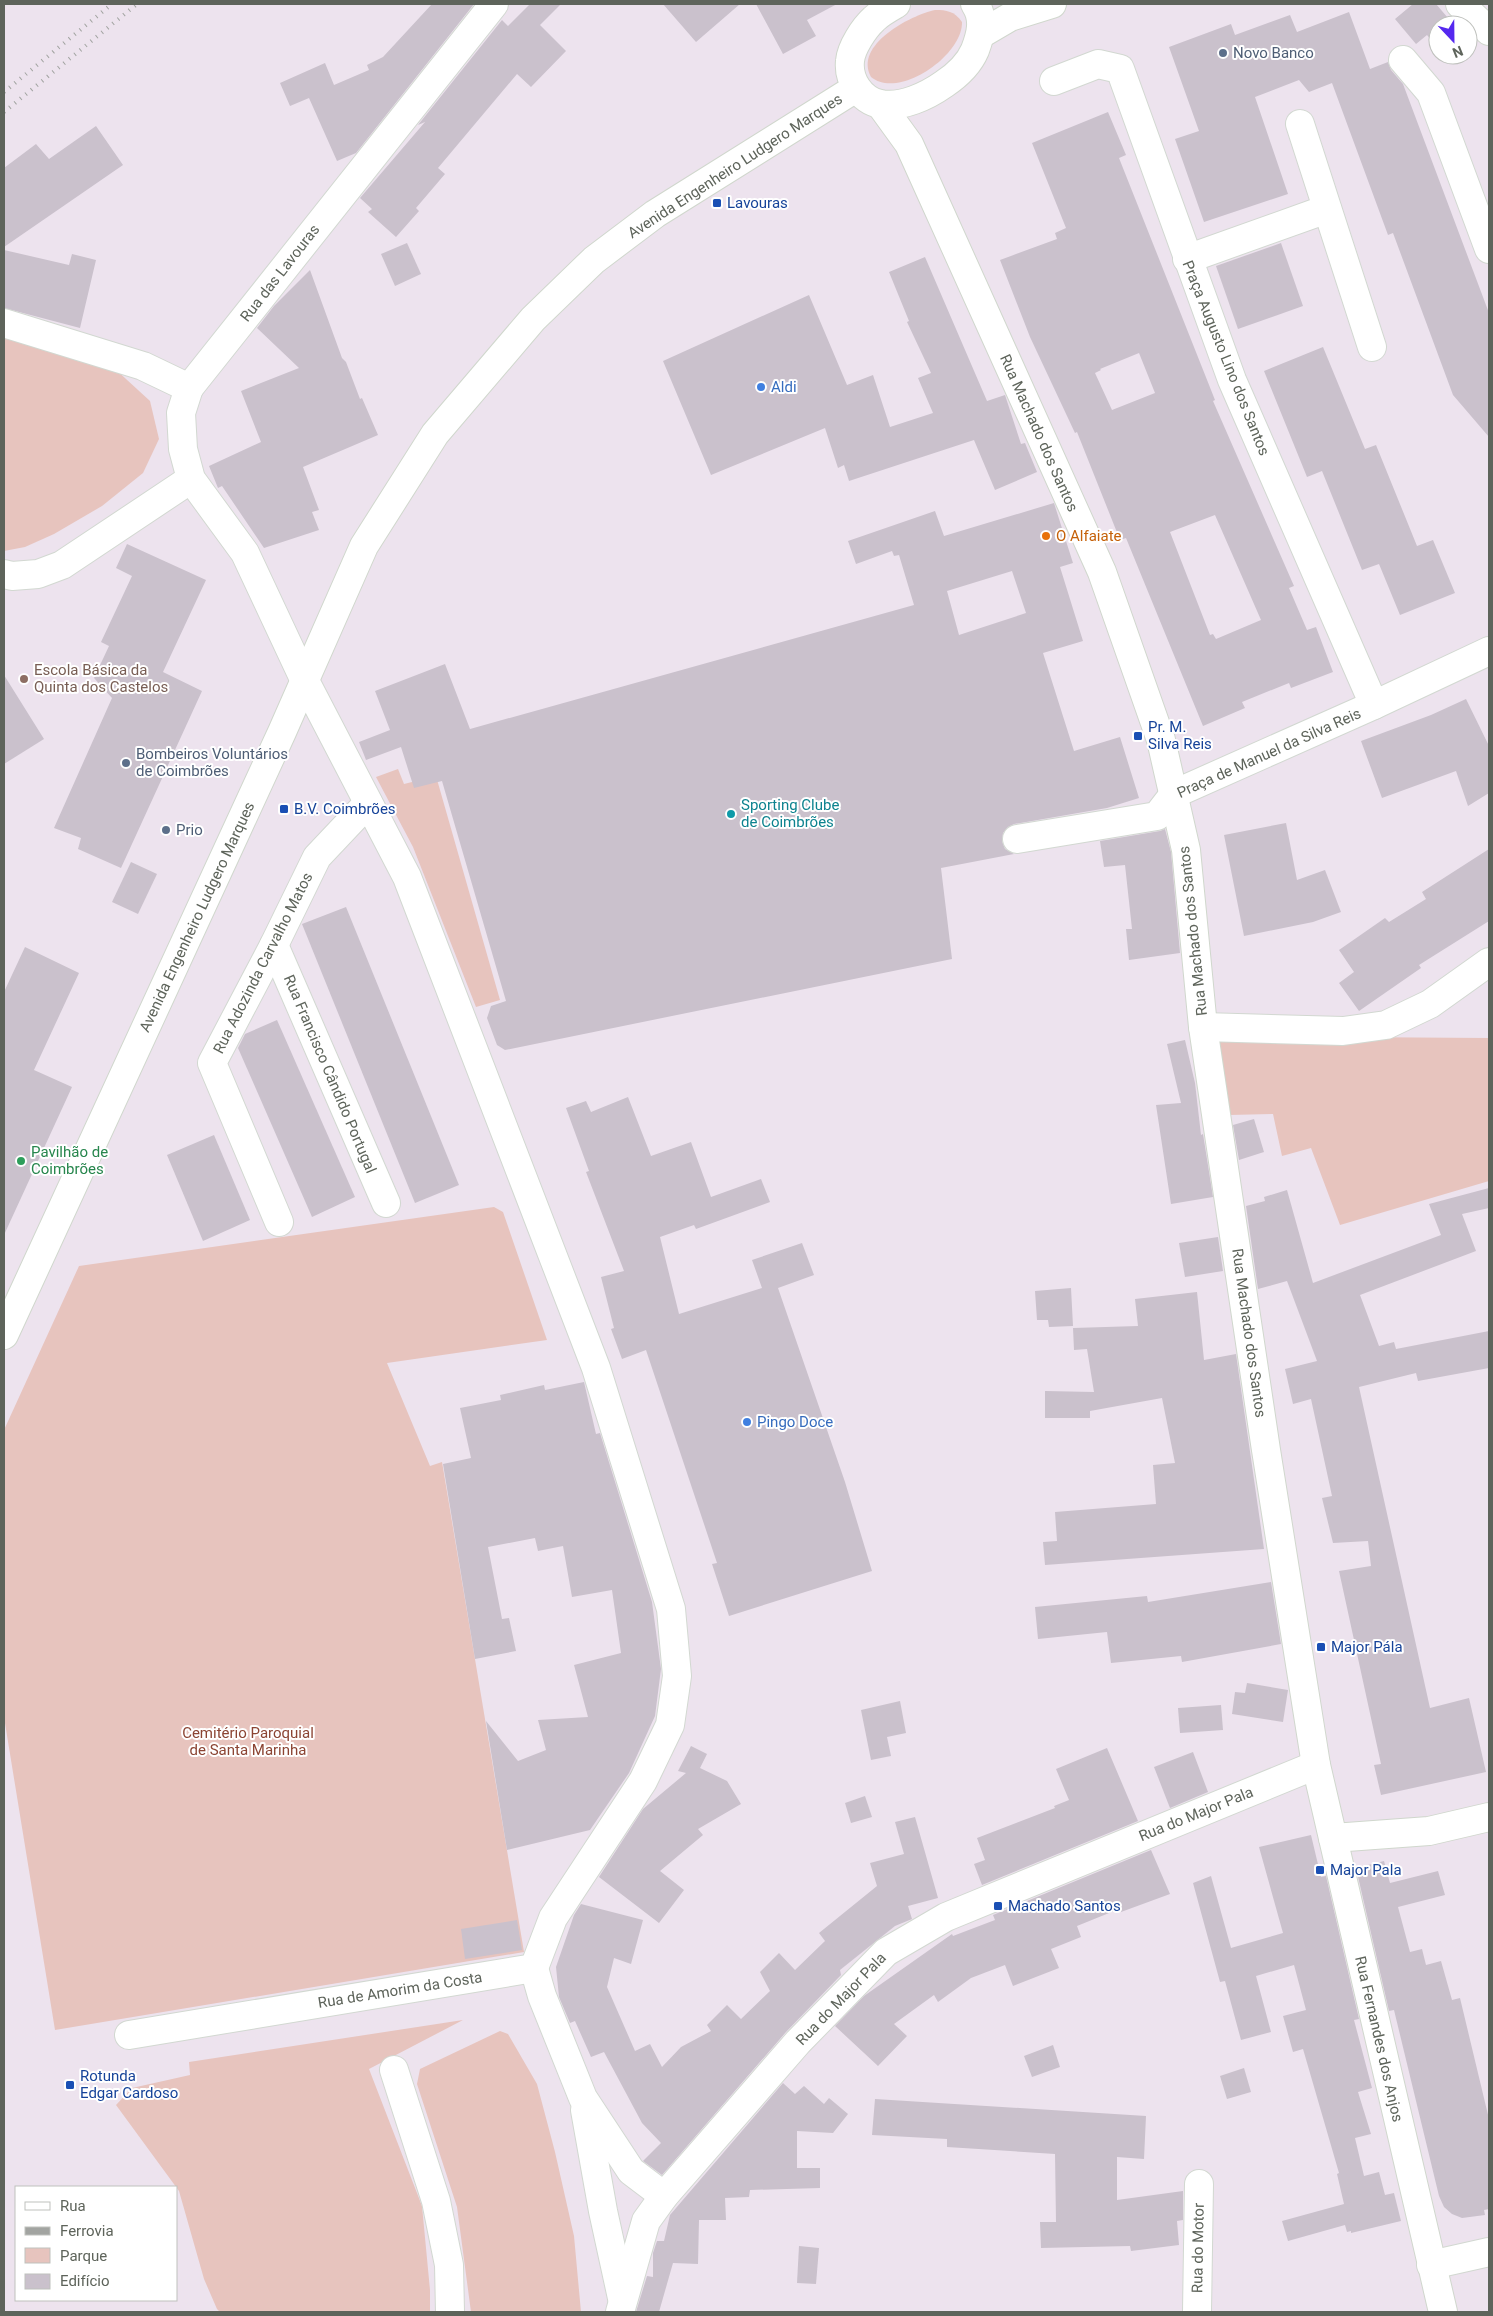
<svg xmlns="http://www.w3.org/2000/svg" width="1493" height="2316" font-family="Roboto,sans-serif">
<rect width="100%" height="100%" fill="#ede3ee"/>
<g fill="#e7c4be">
<path d="M935 10C947 10 954 11 962 22 963 55 899 100 871 77 853 45 911 15 935 10Z"/>
<polygon points="4,334 114,368 150,401 159,439 143,473 102,506 54,534 25,547 4,551"/>
<polygon points="398,769 404,784 436,776 500,1000 476,1007 413,847 376,777"/>
<polygon points="1218,1036 1489,1038 1489,1181 1340,1225 1311,1148 1282,1156 1273,1114 1229,1115"/>
<polygon points="494,1207 503,1212 547,1340 387,1363 430,1466 442,1462 524,1952 55,2030 4,1717 4,1430 79,1266"/>
<polygon points="463,2020 369,2069 422,2206 430,2290 430,2312 220,2312 217,2309 204,2279 179,2191 116,2105 132,2088 190,2075 189,2062"/>
<polygon points="500,2031 508,2034 537,2084 555,2152 574,2236 581,2312 471,2312 457,2207 417,2084 420,2069"/>
</g>
<g fill="#cac1cc" fill-rule="evenodd">
<polygon points="432,4 474,4 356,153 337,161 309,98 290,106 280,83 325,63 334,85 369,70 367,65 383,57"/>
<polygon points="530,4 561,4 540,25 566,51 531,87 517,74 438,168 445,174 416,208 419,211 396,237 368,212 372,209 360,198 425,122 418,125 502,20 508,26"/>
<polygon points="663,4 740,4 696,42"/>
<polygon points="756,4 837,4 807,20 816,36 783,54"/>
<polygon points="1413,4 1436,4 1454,25 1438,25 1438,48 1427,35 1416,44 1395,19"/>
<polygon points="1349,12 1370,69 1388,62 1391,70 1403,84 1489,313 1489,437 1453,395 1393,233 1388,235 1332,83 1309,92 1299,80 1255,97 1288,194 1204,222 1175,139 1199,131 1169,47 1231,24 1235,35 1290,15 1297,32"/>
<path d="M1108 112 1126 155 1119 158 1215 400 1213 401 1294 586 1289 588 1307 630 1316 627 1333 672 1291 688 1289 683 1242 702 1245 708 1203 726 1126 538 1120 540 1077 432 1075 433 1030 337 1000 260 1057 239 1055 233 1066 228 1032 143ZM1139 353 1155 393 1112 410 1095 373 1101 370 1100 369ZM1215 515 1261 620 1216 639 1213 634 1210 635 1170 532Z"/>
<polygon points="96,126 123,165 4,247 4,168 36,144 49,159"/>
<polygon points="407,243 421,274 395,286 381,254"/>
<polygon points="1281,243 1303,306 1238,329 1216,266"/>
<polygon points="4,250 69,265 72,254 96,260 80,328 4,308"/>
<polygon points="925,257 987,401 1005,395 1021,444 1025,443 1037,472 995,490 974,440 849,481 844,465 838,468 825,428 711,475 663,361 809,295 847,385 873,375 890,427 933,413 918,378 931,373 907,322 909,321 889,272"/>
<polygon points="310,270 342,358 346,362 360,399 362,398 378,435 303,467 319,510 312,512 319,530 264,548 222,486 218,488 209,466 261,442 241,391 299,368 257,328 274,306"/>
<polygon points="1323,347 1365,449 1376,445 1417,546 1433,540 1455,593 1400,615 1379,564 1362,570 1322,471 1307,477 1264,371"/>
<path d="M1054 503 1073 563 1060 567 1083 641 1043 653 1074 751 1120 737 1139 798 1107 808 1014 824 1008 827 1003 833 1002 841 1005 849 1014 854 941 868 952 959 505 1050 497 1045 487 1018 491 1006 506 1001 442 781 414 788 401 747 366 760 359 742 390 730 375 691 445 664 470 729 914 605 899 555 894 556 892 551 856 564 848 541 935 511 944 536ZM1012 571 1026 613 959 635 947 591Z"/>
<polygon points="127,544 206,580 163,672 202,691 121,868 78,849 81,838 54,828 112,698 94,678 109,646 101,642 132,576 116,568"/>
<polygon points="4,675 44,739 4,764"/>
<polygon points="1466,699 1489,746 1489,793 1468,806 1456,771 1382,798 1361,741 1431,715"/>
<polygon points="1286,823 1297,880 1325,870 1341,912 1313,922 1244,936 1224,835"/>
<polygon points="1165,829 1171,852 1180,953 1129,960 1126,929 1132,929 1125,865 1104,867 1100,841 1160,831"/>
<polygon points="1489,849 1489,921 1419,965 1421,968 1359,1011 1339,983 1354,972 1339,950 1385,918 1389,922 1426,899 1422,892"/>
<polygon points="131,862 157,874 138,914 112,902"/>
<polygon points="346,907 459,1185 415,1203 302,924"/>
<polygon points="25,947 79,973 34,1070 72,1087 4,1235 4,992"/>
<polygon points="277,1020 355,1197 312,1217 238,1048 245,1034"/>
<polygon points="1185,1040 1195,1083 1201,1135 1203,1134 1213,1197 1171,1204 1156,1105 1181,1103 1167,1044"/>
<polygon points="628,1097 651,1156 691,1142 711,1197 761,1179 770,1202 696,1229 694,1225 660,1237 679,1314 762,1288 752,1260 802,1243 814,1275 778,1288 845,1482 872,1571 729,1616 712,1564 717,1563 646,1350 622,1359 611,1329 614,1328 601,1277 624,1271 586,1172 589,1171 566,1108 586,1101 591,1112"/>
<polygon points="1254,1119 1264,1152 1239,1160 1233,1125"/>
<polygon points="214,1135 250,1220 203,1241 167,1155"/>
<polygon points="1489,1188 1489,1208 1462,1214 1476,1251 1360,1295 1379,1346 1394,1342 1396,1349 1489,1331 1489,1368 1418,1381 1416,1373 1359,1387 1430,1708 1469,1698 1486,1772 1381,1795 1374,1765 1381,1764 1339,1571 1371,1566 1368,1541 1333,1543 1322,1498 1332,1496 1311,1399 1293,1404 1285,1369 1317,1361 1287,1281 1258,1289 1246,1206 1265,1201 1264,1197 1287,1190 1313,1283 1441,1235 1429,1204"/>
<polygon points="1218,1237 1223,1271 1185,1277 1179,1243"/>
<polygon points="1071,1288 1073,1326 1049,1327 1048,1320 1037,1320 1035,1291"/>
<polygon points="1197,1292 1204,1360 1236,1354 1264,1549 1045,1565 1043,1542 1057,1541 1055,1512 1156,1504 1153,1465 1175,1463 1162,1398 1090,1411 1090,1418 1045,1418 1045,1391 1094,1392 1087,1349 1074,1350 1073,1328 1138,1326 1135,1299"/>
<polygon points="584,1382 596,1434 600,1433 652,1602 661,1669 655,1716 629,1773 590,1830 507,1850 486,1721 518,1761 546,1750 538,1720 588,1717 574,1665 621,1653 612,1590 572,1597 563,1546 538,1551 535,1538 488,1547 502,1619 509,1618 516,1651 475,1659 443,1464 471,1458 460,1408 501,1400 500,1395 544,1385 545,1390"/>
<polygon points="1271,1582 1281,1644 1182,1662 1181,1656 1111,1663 1107,1632 1038,1639 1035,1607 1147,1596 1148,1602"/>
<polygon points="1247,1683 1288,1690 1283,1722 1232,1714 1235,1692 1245,1693"/>
<polygon points="900,1701 906,1733 887,1737 891,1756 871,1760 861,1710"/>
<polygon points="1221,1705 1223,1730 1180,1733 1178,1708"/>
<polygon points="691,1746 707,1754 700,1768 727,1781 741,1804 698,1829 703,1835 660,1871 684,1890 659,1923 599,1877 643,1809 686,1773 678,1771"/>
<polygon points="1107,1748 1138,1821 982,1885 974,1864 985,1860 977,1838 1055,1808 1054,1806 1069,1800 1056,1769"/>
<polygon points="1193,1752 1208,1792 1170,1808 1154,1767"/>
<polygon points="865,1796 872,1817 851,1823 845,1803"/>
<polygon points="915,1817 938,1898 908,1906 912,1919 895,1926 840,1970 841,1975 786,2032 662,2175 643,2161 661,2143 642,2123 604,2052 591,2057 575,2021 570,2023 559,1997 556,1967 574,1915 581,1904 643,1920 631,1964 614,1958 607,1987 635,2051 650,2044 662,2067 681,2047 711,2031 707,2025 727,2005 741,2019 770,1991 760,1972 779,1953 795,1970 825,1941 819,1933 877,1886 870,1863 904,1854 895,1822"/>
<polygon points="1311,1835 1321,1877 1326,1876 1359,2019 1354,2020 1372,2088 1358,2092 1371,2134 1355,2138 1364,2176 1379,2172 1385,2195 1394,2193 1401,2221 1351,2233 1351,2231 1347,2232 1345,2225 1288,2241 1282,2221 1344,2204 1337,2174 1339,2173 1303,2049 1293,2052 1283,2016 1306,2010 1294,1965 1256,1976 1271,2032 1241,2040 1225,1981 1220,1982 1193,1883 1211,1876 1231,1948 1283,1933 1259,1847"/>
<polygon points="1151,1850 1170,1894 1121,1912 1119,1909 1077,1926 1081,1937 1051,1949 1059,1968 1013,1986 1005,1965 971,1978 938,2002 934,1995 894,2024 907,2036 878,2066 835,2026 864,1996 952,1934 953,1936 995,1920 993,1915"/>
<polygon points="1384,1861 1390,1883 1438,1871 1445,1895 1398,1907 1410,1952 1422,1949 1426,1965 1441,1961 1452,2000 1460,1998 1489,2119 1489,2209 1484,2210 1485,2215 1462,2218 1452,2214 1444,2207 1439,2196 1394,2010 1389,2011 1356,1868"/>
<polygon points="517,1920 522,1950 465,1959 461,1929"/>
<polygon points="1053,2045 1060,2067 1032,2077 1024,2056"/>
<polygon points="1244,2068 1251,2092 1227,2099 1220,2076"/>
<polygon points="783,2083 795,2094 804,2086 824,2104 829,2098 848,2114 833,2133 797,2131 797,2168 820,2168 820,2188 750,2190 749,2197 725,2198 726,2220 699,2220 698,2264 673,2263 659,2312 636,2312 647,2276 653,2277 653,2253 657,2241 664,2241 670,2215"/>
<polygon points="875,2099 1146,2116 1144,2159 1117,2157 1117,2200 1183,2191 1183,2220 1177,2221 1179,2245 1131,2251 1130,2246 1041,2248 1040,2222 1056,2222 1055,2154 947,2147 947,2139 872,2135"/>
<polygon points="799,2246 819,2248 816,2284 797,2283"/>
</g>
<g fill="none" stroke-linecap="round" stroke-linejoin="round">
<g stroke="#d2d8d1" stroke-width="30">
<g id="street">
<polyline points="1403,60 1431,93 1489,249"/>
<polyline points="1054,81 1098,64 1120,69 1232,380 1374,705"/>
<polyline points="1300,124 1372,347"/>
<polyline points="1187,259 1327,209"/>
<polyline points="4,323 143,366 189,388 494,4"/>
<polyline points="189,388 181,413 183,449 191,479 245,553 304,679 407,877 596,1368 671,1609 677,1676 670,1725 643,1781 553,1918 534,1968"/>
<polyline points="4,574 12,576 38,574 62,565 191,479"/>
<polyline points="1017,839 1157,816 1174,794 1374,705 1489,651"/>
<polyline points="274,945 386,1203"/>
<polyline points="1203,1027 1343,1031 1386,1025 1430,1004 1489,962"/>
<polyline points="279,1222 212,1063 274,945 317,857 368,803"/>
<polyline points="534,1968 542,1996 583,2098 631,2171 664,2196"/>
<polyline points="129,2035 534,1968"/>
<polyline points="394,2070 436,2201 449,2265 450,2312"/>
<polyline points="585,2110 603,2211 622,2298"/>
<polyline points="1431,2265 1489,2252"/>
<polyline points="620,2312 646,2221 664,2196 798,2042 886,1952 946,1917 1316,1765"/>
<polyline points="1197,2312 1199,2184"/>
</g>
</g>
<g stroke="#d0d7cd" stroke-width="30">
<g id="secondary">
<path d="M896 4C889 8 880 13 874 19 864 28 851 48 850 61 848 80 861 100 880 104 902 108 927 96 944 84 956 76 969 64 975 50 981 34 985 19 975 4"/>
<polyline points="1460,4 1489,31"/>
<polyline points="981,34 1010,17 1052,4"/>
<polyline points="880,104 909,144 1102,572 1161,740 1186,850 1203,1027 1266,1450 1316,1765 1443,2312"/>
<polyline points="4,1335 282,732 364,546 435,434 533,319 594,260 655,214 856,88"/>
<polyline points="1333,1838 1429,1831 1489,1817"/>
</g>
</g>
<use href="#street" stroke="#fff" stroke-width="28"/>
<use href="#secondary" stroke="#fff" stroke-width="28"/>
<g stroke="#a2a4a1" stroke-width="4" stroke-dasharray="1 6" stroke-linecap="butt">
<polyline points="4,92 112,4"/>
<polyline points="4,112 137,4"/>
</g>
</g>
<g fill="#5c6f8a" stroke="#fff" stroke-width="2">
<circle cx="1223" cy="53" r="5"/>
<circle cx="126" cy="763" r="5"/>
<circle cx="166" cy="830" r="5"/>
</g>
<g fill="#1a4fb4" stroke="#fff" stroke-width="2">
<rect x="712" y="198" width="10" height="10" rx="2.5"/>
<rect x="1133" y="731" width="10" height="10" rx="2.5"/>
<rect x="279" y="804" width="10" height="10" rx="2.5"/>
<rect x="1316" y="1642" width="10" height="10" rx="2.5"/>
<rect x="1315" y="1865" width="10" height="10" rx="2.5"/>
<rect x="993" y="1901" width="10" height="10" rx="2.5"/>
<rect x="65" y="2080" width="10" height="10" rx="2.5"/>
</g>
<g fill="#3f7fe0" stroke="#fff" stroke-width="2">
<circle cx="761" cy="387" r="5"/>
<circle cx="747" cy="1422" r="5"/>
</g>
<circle fill="#e8710a" stroke="#fff" stroke-width="2" cx="1046" cy="536" r="5"/>
<circle fill="#8d6e63" stroke="#fff" stroke-width="2" cx="24" cy="679" r="5"/>
<circle fill="#0f9aa8" stroke="#fff" stroke-width="2" cx="731" cy="814" r="5"/>
<circle fill="#2e9e5b" stroke="#fff" stroke-width="2" cx="21" cy="1161" r="5"/>
<g text-anchor="middle" stroke-width="4" stroke-linejoin="round" paint-order="stroke">
<g font-size="15" fill="#4e5e75" stroke="#fff" text-anchor="start">
<text x="1233" y="58">Novo Banco</text>
<text x="136" y="759">Bombeiros Voluntários<tspan x="136" dy="17">de Coimbrões</tspan></text>
<text x="176" y="835">Prio</text>
</g>
<g font-size="15" fill="#5e645b" stroke="#fff">
<text transform="translate(735 166) rotate(-33)" y="5">Avenida Engenheiro Ludgero Marques</text>
<text transform="translate(280 273) rotate(-52)" y="5">Rua das Lavouras</text>
<text transform="translate(1226 358) rotate(68)" y="5">Praça Augusto Lino dos Santos</text>
<text transform="translate(1039 433) rotate(66)" y="5">Rua Machado dos Santos</text>
<text transform="translate(1269 753) rotate(-24)" y="5">Praça de Manuel da Silva Reis</text>
<text transform="translate(197 917) rotate(-65)" y="5">Avenida Engenheiro Ludgero Marques</text>
<text transform="translate(1193 931) rotate(-96)" y="5">Rua Machado dos Santos</text>
<text transform="translate(263 963) rotate(-63)" y="5">Rua Adozinda Carvalho Matos</text>
<text transform="translate(330 1074) rotate(67)" y="5">Rua Francisco Cândido Portugal</text>
<text transform="translate(1249 1333) rotate(82)" y="5">Rua Machado dos Santos</text>
<text transform="translate(1196 1814) rotate(-22)" y="5">Rua do Major Pala</text>
<text transform="translate(400 1990) rotate(-9)" y="5">Rua de Amorim da Costa</text>
<text transform="translate(841 1999) rotate(-46)" y="5">Rua do Major Pala</text>
<text transform="translate(1379 2039) rotate(77)" y="5">Rua Fernandes dos Anjos</text>
<text transform="translate(1198 2248) rotate(-89)" y="5">Rua do Motor</text>
</g>
<g font-size="15" fill="#164399" stroke="#fff" text-anchor="start">
<text x="727" y="208">Lavouras</text>
<text x="1148" y="732">Pr. M.<tspan x="1148" dy="17">Silva Reis</tspan></text>
<text x="294" y="814">B.V. Coimbrões</text>
<text x="1331" y="1652">Major Pála</text>
<text x="1330" y="1875">Major Pala</text>
<text x="1008" y="1911">Machado Santos</text>
<text x="80" y="2081">Rotunda<tspan x="80" dy="17">Edgar Cardoso</tspan></text>
</g>
<g font-size="15" fill="#366cbe" stroke="#fff" text-anchor="start">
<text x="771" y="392">Aldi</text>
<text x="757" y="1427">Pingo Doce</text>
</g>
<g font-size="15" fill="#c56008" stroke="#fff" text-anchor="start">
<text x="1056" y="541">O Alfaiate</text>
</g>
<g font-size="15" fill="#785e54" stroke="#fff" text-anchor="start">
<text x="34" y="675">Escola Básica da<tspan x="34" dy="17">Quinta dos Castelos</tspan></text>
</g>
<g font-size="15" fill="#0d838f" stroke="#fff" text-anchor="start">
<text x="741" y="810">Sporting Clube<tspan x="741" dy="17">de Coimbrões</tspan></text>
</g>
<g font-size="15" fill="#27864d" stroke="#fff" text-anchor="start">
<text x="31" y="1157">Pavilhão de<tspan x="31" dy="17">Coimbrões</tspan></text>
</g>
<g font-size="15" fill="#8b4433" stroke="#fff">
<text x="248" y="1738">Cemitério Paroquial<tspan x="248" dy="17">de Santa Marinha</tspan></text>
</g>
</g>
<rect width="1493" height="2316" fill="none" stroke="#5e645b" stroke-width="10"/>
<rect x="15" y="2186" width="162" height="115" fill="#ffffff" stroke="#bfc1bd"/>
<rect x="25" y="2202" width="25" height="8" fill="#ffffff" stroke="#bfc1bd"/>
<text x="60" y="2211" font-size="15" fill="#5e645b">Rua</text>
<rect x="25" y="2227" width="25" height="8" fill="#a2a4a1" stroke="#bfc1bd"/>
<text x="60" y="2236" font-size="15" fill="#5e645b">Ferrovia</text>
<rect x="25" y="2248" width="25" height="15" fill="#e7c4be" stroke="#bfc1bd"/>
<text x="60" y="2261" font-size="15" fill="#5e645b">Parque</text>
<rect x="25" y="2274" width="25" height="15" fill="#cac1cc" stroke="#bfc1bd"/>
<text x="60" y="2286" font-size="15" fill="#5e645b">Edifício</text>
<g transform="translate(1453 40) rotate(158)"><circle r="24" fill="#ffffff" stroke="#bfc1bd"/>
<path d="M0-4L9 19L0 12L-9 19Z" fill="#5528ef"/>
<text y="-8" font-size="14" font-weight="bold" text-anchor="middle" fill="#5e645b">N</text>
</g>
</svg>
